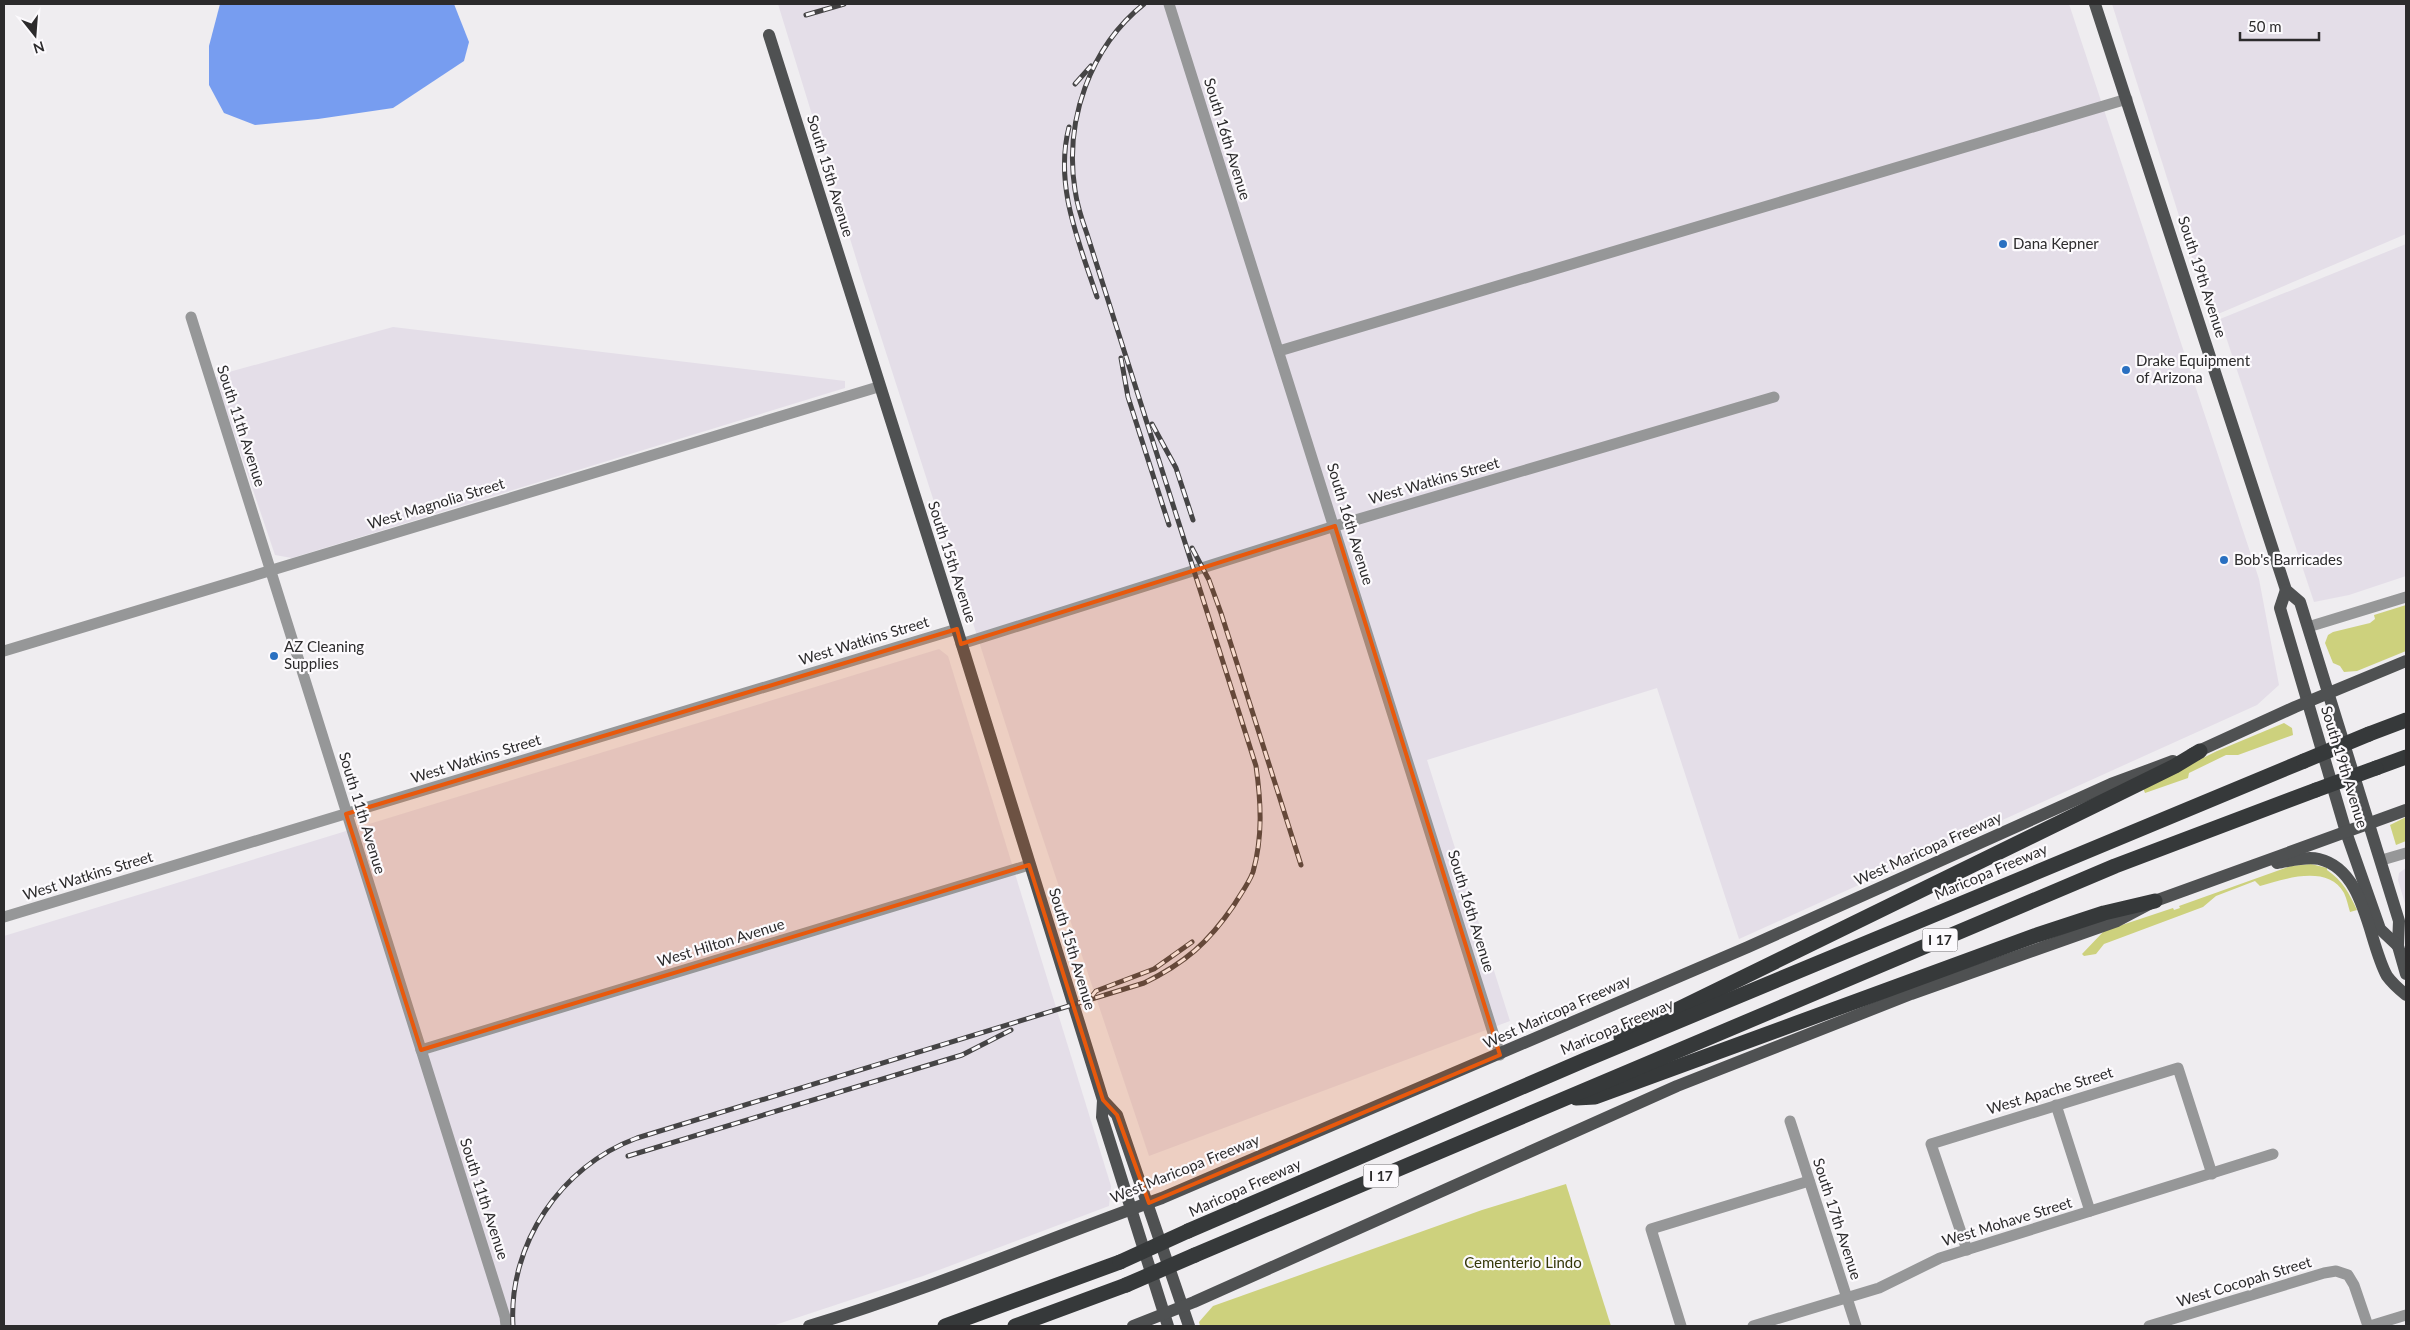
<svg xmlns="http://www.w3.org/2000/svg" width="2410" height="1330" font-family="Lato,sans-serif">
<rect width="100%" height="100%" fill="#efedf0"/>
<g fill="#e4dee8">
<polygon points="778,4 2069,4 2259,579 2279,685 2257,705 1739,939 1657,688 1427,760 1510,1021 1149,1156 1028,794 863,281"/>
<polygon points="2112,4 2406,4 2406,234 2211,317"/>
<polygon points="2406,244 2406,576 2349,595 2314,602 2220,319"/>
<polygon points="393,327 845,381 845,388 292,558 275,555 215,378 229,372"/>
<polygon points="939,649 948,656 1111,1186 1109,1206 923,1276 772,1326 4,1326 4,936"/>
<polygon points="2406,868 2406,907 2398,880 2399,873"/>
</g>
<g fill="#cdd17d">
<polygon points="2406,605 2406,651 2357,671 2344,672 2340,666 2333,663 2325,643 2328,635 2333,632 2370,623 2375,619 2374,615"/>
<polygon points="2284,723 2292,728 2293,735 2238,755 2226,755 2189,773 2188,778 2145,793 2143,788 2217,751"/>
<polygon points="2406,817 2406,841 2396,845 2390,825"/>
<path d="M2311 864 2327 868V870C2343 881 2349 893 2357 910L2350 912C2348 906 2347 899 2344 893 2328 864 2284 879 2260 886L2255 881 2216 896 2203 907 2104 944 2096 954 2084 956 2082 954 2104 931 2173 908 2174 910 2180 908 2179 906 2291 866Z"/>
<polygon points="1566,1184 1611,1326 1200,1326 1199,1322 1213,1306 1482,1210"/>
</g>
<polygon fill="#779df0" points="220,4 454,4 469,42 464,61 393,108 318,119 255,125 224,113 209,85 209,46"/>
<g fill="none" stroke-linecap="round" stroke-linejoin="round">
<g stroke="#969798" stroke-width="11">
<polyline points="1169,4 1500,1055"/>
<polyline points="191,317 505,1317 506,1326"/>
<polyline points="1279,351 2127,99"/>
<polyline points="2308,627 2406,597"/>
<polyline points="961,644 1335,526 1774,397"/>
<polyline points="4,651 878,387"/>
<polyline points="2382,860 2406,853"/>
<polyline points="4,917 957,629"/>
<polyline points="421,1050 1029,865"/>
<polyline points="2056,1105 2090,1211"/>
<polyline points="1790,1121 1856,1326"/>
<polyline points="1967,1250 1931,1144 2178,1068 2212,1174"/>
<polyline points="1681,1326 1651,1229 1809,1181"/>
<polyline points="1753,1326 1879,1288 1940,1258 2273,1154"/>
<polyline points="2149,1326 2324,1273 2336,1271 2348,1275 2354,1285 2368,1326"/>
<polyline points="2370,1326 2406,1315"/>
</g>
<g stroke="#4f5152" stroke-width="12">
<polyline points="2095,4 2286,590 2300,602 2399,921 2398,946 2406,974"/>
<polyline points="769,35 957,629 1103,1100 1102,1117 1168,1326"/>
<polyline points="2286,590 2280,608 2346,832 2380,929 2398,946"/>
<polyline points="2192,754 2295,707 2406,661"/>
<path d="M2277 863C2290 861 2306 856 2319 859 2366 870 2368 942 2387 976 2392 983 2400 990 2406 995"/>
<polyline points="1103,1100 1117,1115 1189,1326"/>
<path d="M809 1326C929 1290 1044 1240 1162 1198L1748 947 2111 784 2173 761"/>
<polyline points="1133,1326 1194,1302 1677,1086 1911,994 2117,921 2155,901 2406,810"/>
</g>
<g stroke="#36393a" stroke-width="15">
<polyline points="2369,734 2406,720"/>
<polyline points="2376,768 2406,757"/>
<polyline points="1621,1037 2108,799 2175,766 2200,751"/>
<polyline points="1576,1098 1595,1097 2037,935 2104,913 2155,901"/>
<polyline points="1188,1231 1585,1060 2304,761"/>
<polyline points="1195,1255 2115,866 2316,790"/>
<polyline points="945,1326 1120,1262"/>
<polyline points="1015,1326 1126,1285"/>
</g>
<g stroke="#454445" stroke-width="5">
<g id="rail">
<polyline points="806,15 844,4"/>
<polyline points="1075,84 1091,66"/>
<path d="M1069 127C1054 186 1079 242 1097 297"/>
<polyline points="1121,358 1128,397 1169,525"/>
<polyline points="1152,424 1176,468 1193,520"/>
<polyline points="1192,548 1209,580 1221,613 1301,865"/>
<polyline points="1092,996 1096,991 1154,969 1192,942"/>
<polyline points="628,1156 962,1055 1011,1030"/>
<path d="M513 1326C508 1244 561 1166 637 1138L1144 983C1185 963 1208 943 1234 905 1240 895 1249 883 1253 872 1263 836 1261 802 1256 766L1087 234C1082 220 1077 205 1075 190 1064 121 1090 47 1144 4"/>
</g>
</g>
<use href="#rail" stroke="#fcfafd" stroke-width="3" stroke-dasharray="9" stroke-linecap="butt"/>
<g stroke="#36393a" stroke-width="15">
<polyline points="2304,761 2369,734"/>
<polyline points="2316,790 2376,768"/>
<polyline points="1120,1262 1188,1231"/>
<polyline points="1126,1285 1195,1255"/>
</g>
</g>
<path fill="#e8590c" fill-opacity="0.2" stroke="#e8590c" stroke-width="4" stroke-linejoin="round" d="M1335 526 1500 1055 1149 1203 1117 1115 1103 1100 1029 865 421 1050 346 814 957 629 961 644Z"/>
<g fill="#2a70c1" stroke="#fcfafd" stroke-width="2">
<circle cx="2003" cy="244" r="5"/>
<circle cx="2126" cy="370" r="5"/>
<circle cx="2224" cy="560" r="5"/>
<circle cx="274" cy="656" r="5"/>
</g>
<g text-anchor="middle" stroke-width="4.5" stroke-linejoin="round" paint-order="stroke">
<g fill="#fcfafd" stroke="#6a696b" stroke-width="1">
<rect x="1922.5" y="928.5" width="35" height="23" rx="4"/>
<rect x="1363.5" y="1164.5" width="35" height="23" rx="4"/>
</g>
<g font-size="14" font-weight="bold" fill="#2c2b2c">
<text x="1940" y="945">I 17</text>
<text x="1381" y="1181">I 17</text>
</g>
<g font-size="15" fill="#2c2b2c" stroke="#fcfafd">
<text transform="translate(1227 139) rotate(73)" y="5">South 16th Avenue</text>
<text transform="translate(830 176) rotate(73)" y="5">South 15th Avenue</text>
<text transform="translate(2202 277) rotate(72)" y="5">South 19th Avenue</text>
<text transform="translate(241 426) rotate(72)" y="5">South 11th Avenue</text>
<text transform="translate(1434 481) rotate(-16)" y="5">West Watkins Street</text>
<text transform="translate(436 504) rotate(-17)" y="5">West Magnolia Street</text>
<text transform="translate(1350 524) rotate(73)" y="5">South 16th Avenue</text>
<text transform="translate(952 562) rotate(72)" y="5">South 15th Avenue</text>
<text transform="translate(864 641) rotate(-17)" y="5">West Watkins Street</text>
<text transform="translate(476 759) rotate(-17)" y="5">West Watkins Street</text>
<text transform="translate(2344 767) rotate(73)" y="5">South 19th Avenue</text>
<text transform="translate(362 813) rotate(73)" y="5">South 11th Avenue</text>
<text transform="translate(1928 849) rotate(-24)" y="5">West Maricopa Freeway</text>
<text transform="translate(1991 872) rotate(-23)" y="5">Maricopa Freeway</text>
<text transform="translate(88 876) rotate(-17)" y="5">West Watkins Street</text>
<text transform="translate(1471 911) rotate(73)" y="5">South 16th Avenue</text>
<text transform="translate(721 943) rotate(-17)" y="5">West Hilton Avenue</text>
<text transform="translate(1072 949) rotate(73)" y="5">South 15th Avenue</text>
<text transform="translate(1557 1012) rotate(-24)" y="5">West Maricopa Freeway</text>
<text transform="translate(1617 1027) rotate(-23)" y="5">Maricopa Freeway</text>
<text transform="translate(2050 1091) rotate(-17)" y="5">West Apache Street</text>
<text transform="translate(1185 1169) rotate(-22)" y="5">West Maricopa Freeway</text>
<text transform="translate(1245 1188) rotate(-24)" y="5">Maricopa Freeway</text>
<text transform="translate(484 1199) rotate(72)" y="5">South 11th Avenue</text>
<text transform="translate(1837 1219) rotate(72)" y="5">South 17th Avenue</text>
<text transform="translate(2007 1222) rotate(-17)" y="5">West Mohave Street</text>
<text transform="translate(2244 1282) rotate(-17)" y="5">West Cocopah Street</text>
</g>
<g font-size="15" fill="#2c2b2c" stroke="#fcfafd" text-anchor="start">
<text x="2013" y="249">Dana Kepner</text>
<text x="2136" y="366">Drake Equipment<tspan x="2136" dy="17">of Arizona</tspan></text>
<text x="2234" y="565">Bob's Barricades</text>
<text x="284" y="652">AZ Cleaning<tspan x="284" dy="17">Supplies</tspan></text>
</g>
<g font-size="15" fill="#353709" stroke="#fcfafd">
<text x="1523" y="1268">Cementerio Lindo</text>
</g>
</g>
<rect width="2410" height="1330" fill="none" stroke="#2c2b2c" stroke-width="10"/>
<g transform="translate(35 35) rotate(163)" stroke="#fcfafd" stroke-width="4" paint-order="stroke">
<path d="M0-4L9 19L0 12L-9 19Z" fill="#2c2b2c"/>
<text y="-8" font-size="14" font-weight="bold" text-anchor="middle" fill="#2c2b2c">N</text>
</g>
<path d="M2240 32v8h79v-8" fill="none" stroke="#2c2b2c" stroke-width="2.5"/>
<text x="2248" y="32" font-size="15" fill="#2c2b2c" stroke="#fcfafd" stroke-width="4" paint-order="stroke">50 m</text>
</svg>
